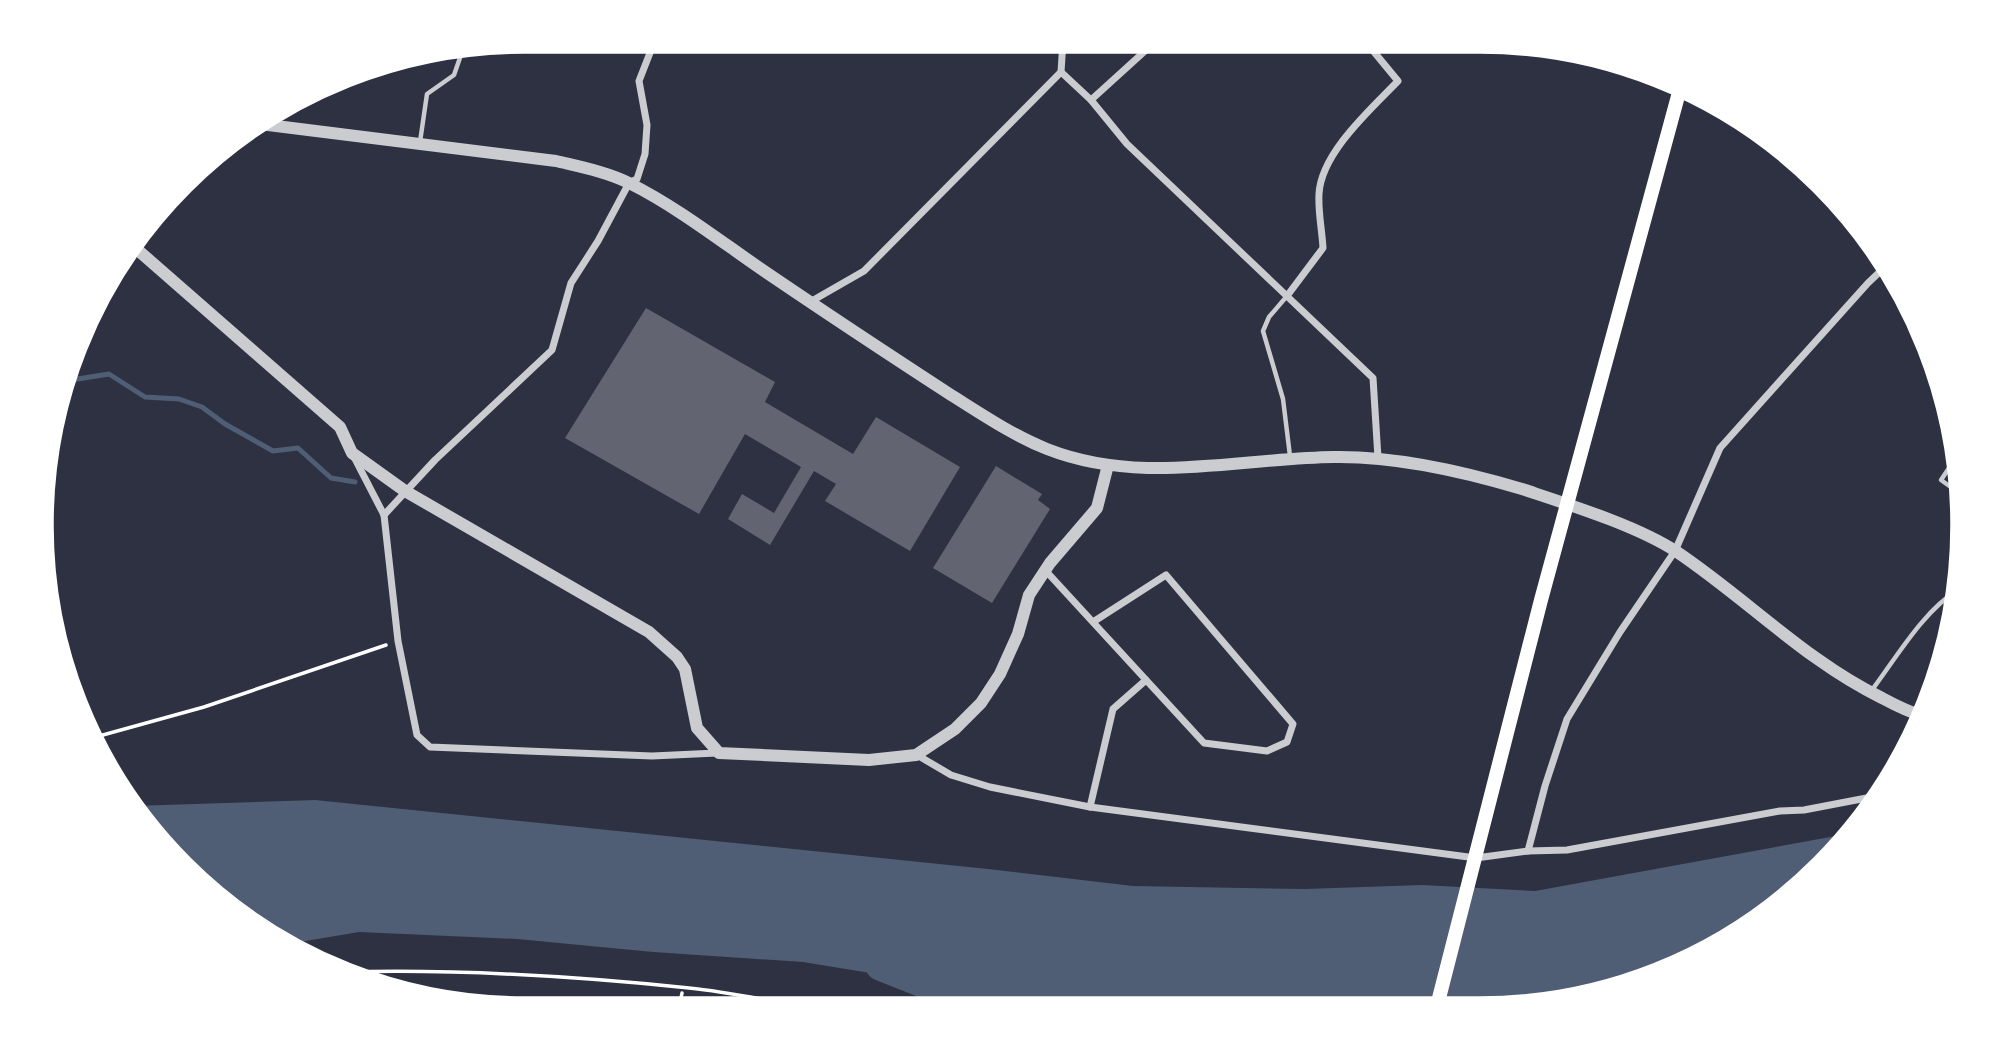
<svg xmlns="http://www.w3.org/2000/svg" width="2005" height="1050" font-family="Signika,sans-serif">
<rect width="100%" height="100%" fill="#2d3142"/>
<polygon fill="#4f5d75" points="315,800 988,869 1133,886 1305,889 1422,885 1535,891 1852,833 1844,845 1750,928 1665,973 1544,1006 990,1007 968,989 803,962 653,952 517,939 359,932 288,944 182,867 132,806"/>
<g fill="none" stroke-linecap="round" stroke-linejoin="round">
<polyline stroke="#4f5d75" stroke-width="5" points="65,381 109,374 145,397 179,399 202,407 225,424 273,451 298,448 331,478 355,482"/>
<polyline stroke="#4f5d75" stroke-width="32" points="881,965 987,1007"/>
</g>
<g fill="#626471">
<polygon points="646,308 775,382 765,402 853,454 876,417 960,467 910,551 825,501 836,484 814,471 770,545 728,519 742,494 774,513 801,467 745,434 699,514 565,438"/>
<polygon points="996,466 1042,494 1038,500 1050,509 992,603 933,568"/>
</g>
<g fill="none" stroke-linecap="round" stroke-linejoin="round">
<g stroke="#fff" stroke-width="3.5">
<polyline points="92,738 204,707 386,645"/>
<path d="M344 972C460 969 574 976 689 988 730 992 770 1001 810 1008"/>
<polyline points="679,1008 682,993"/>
</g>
<g stroke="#caccd0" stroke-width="4.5">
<polyline points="420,142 427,94 454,75 462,52 464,50"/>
<polyline points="1287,296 1269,317 1263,331 1283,399 1290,456"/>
<polyline points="1959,453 1941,480 1962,495"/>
<path d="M1872 690C1896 658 1924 610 1958 590"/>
</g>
<g stroke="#caccd0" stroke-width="7">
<polyline points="1063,41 1061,72 1091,100 1127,144 1373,378 1378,458"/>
<polyline points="1091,100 1156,41"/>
<path d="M1287 296 1323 248C1322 230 1318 212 1319 194 1321 153 1371 109 1398 81L1365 41"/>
<polyline points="810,302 864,271 1061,72"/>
<polyline points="354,457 384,515 398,641 417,735 430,747 652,756 717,753"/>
<polyline points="384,515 435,460 552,350 571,283 598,241 629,183 637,179 645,154 647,125 639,81 655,40"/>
<polyline points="1045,570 1204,743 1267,751 1287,742 1293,724 1166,575 1093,622"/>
<polyline points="917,755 951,775 990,787 1090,807 1476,858 1528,851 1567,850 1780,811 1804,810 1877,796"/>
<polyline points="1090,807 1113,709 1146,680"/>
<polyline points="1528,851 1545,786 1567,719 1620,632 1675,551 1720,448 1868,283 1887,265"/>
</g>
<g stroke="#caccd0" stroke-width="12">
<path d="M260 124 556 161C581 167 607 172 629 183 679 208 724 244 770 275 829 315 888 354 948 393 980 413 1012 435 1047 449 1141 486 1238 458 1334 457 1397 456 1462 471 1522 489 1567 504 1638 526 1677 552 1747 599 1806 661 1882 698 1895 705 1909 712 1923 716"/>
<polyline points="132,245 340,427 352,453 405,491 649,632 677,657 685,669 697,728 719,753 869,760 916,755 955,729 981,703 1000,674 1018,634 1029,595 1050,563 1097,508 1108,465"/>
</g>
<polyline stroke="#fff" stroke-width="14" points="1437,1006 1541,600 1681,85"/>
</g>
<path d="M0 0H2005V1050H0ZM524 52H1480A472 472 0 0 1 1952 524V526A472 472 0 0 1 1480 998H524A472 472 0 0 1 52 526V524A472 472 0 0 1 524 52Z" fill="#fff" fill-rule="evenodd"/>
<path fill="none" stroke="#fff" stroke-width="3.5" d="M524 52H1480A472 472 0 0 1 1952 524V526A472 472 0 0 1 1480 998H524A472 472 0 0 1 52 526V524A472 472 0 0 1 524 52Z"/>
</svg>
